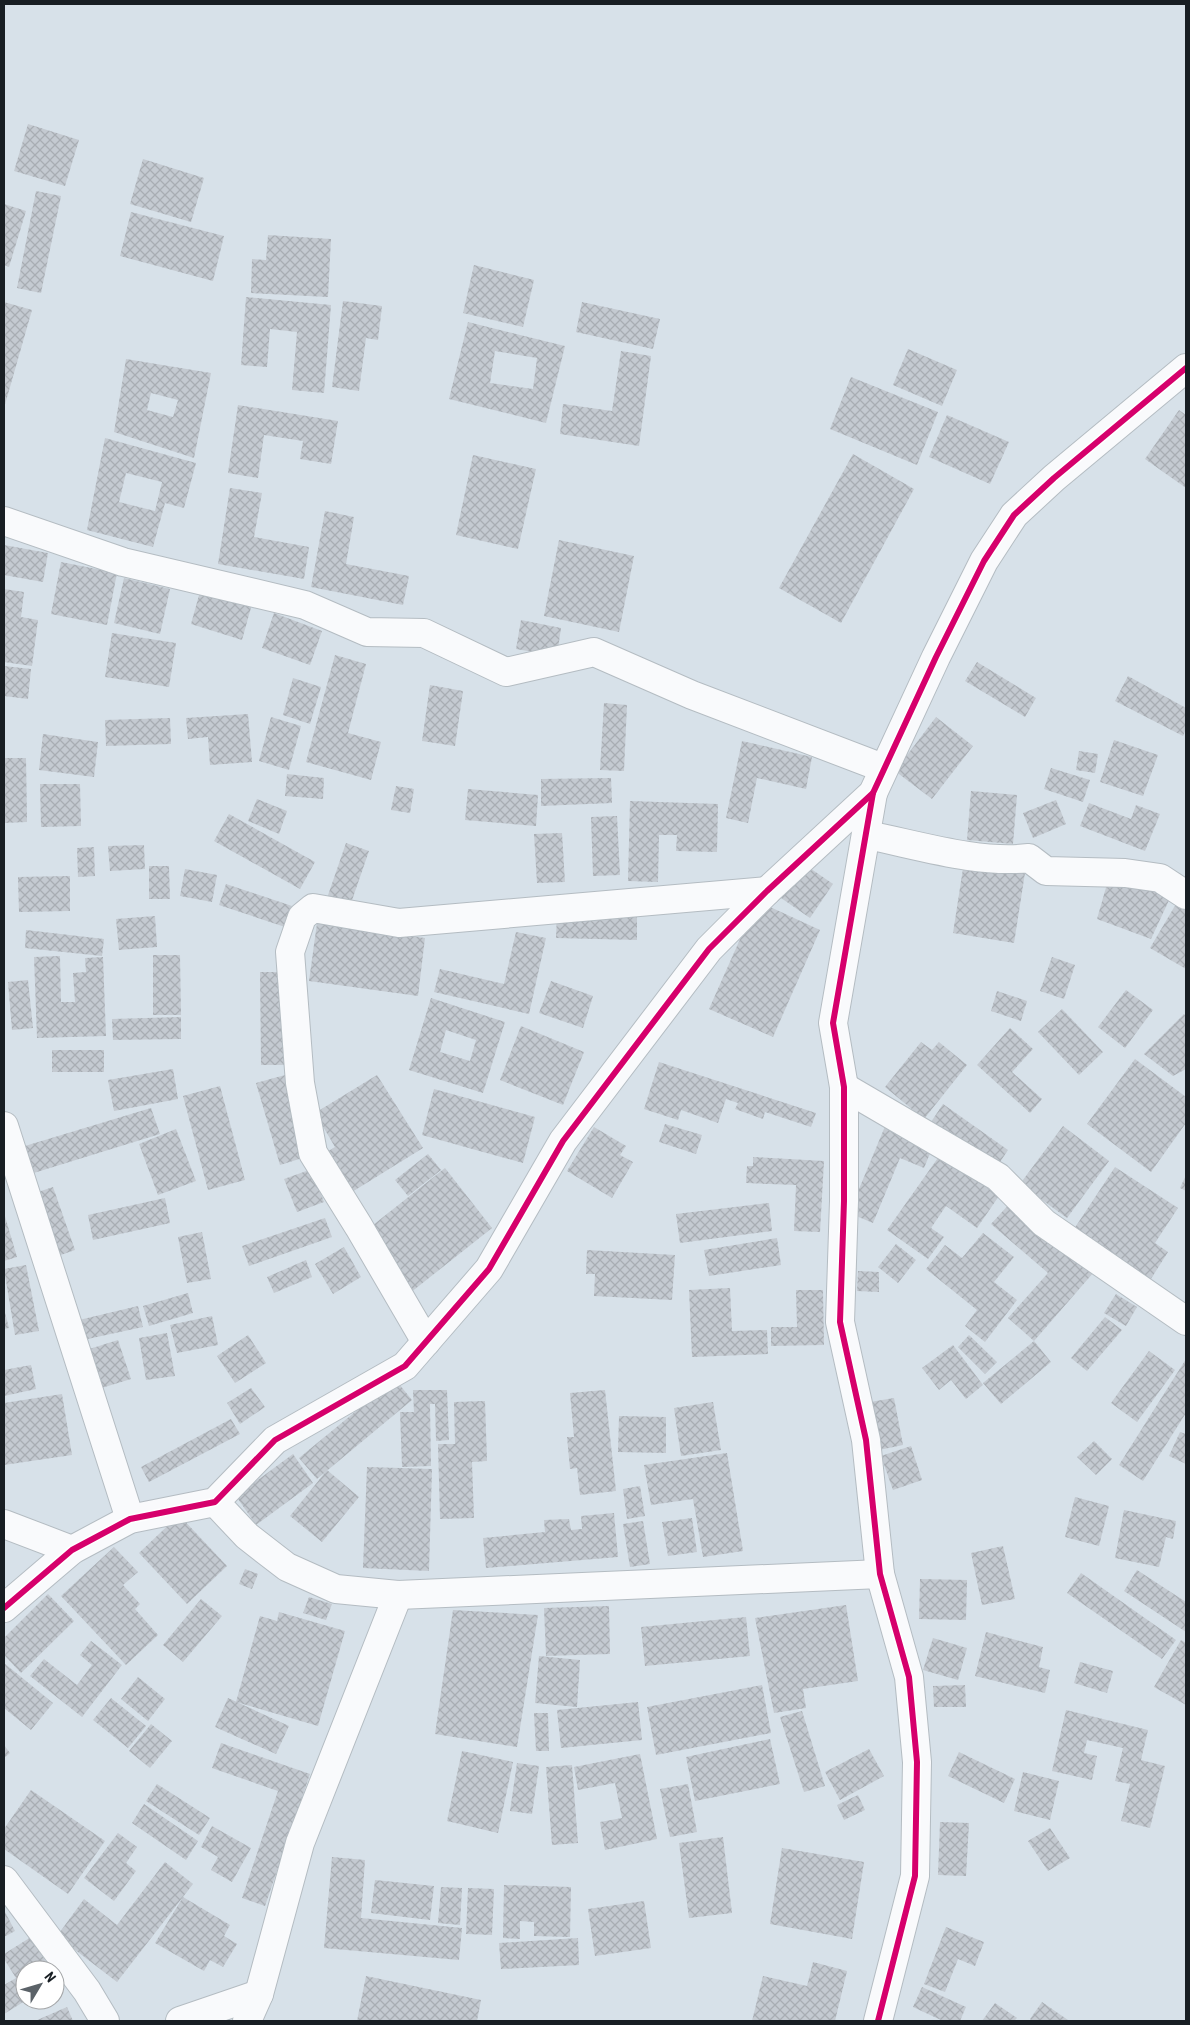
<svg xmlns="http://www.w3.org/2000/svg" width="1190" height="2025" font-family="'Roboto Condensed',sans-serif">
<defs>
<pattern id="building-cross-hatch" width="8" height="8" patternUnits="userSpaceOnUse" patternTransform="scale(1.25)"><rect width="8" height="8" fill="#c4cad1"/><path d="M0 0l8 8M0 8l8-8" fill="none" stroke="#a8adb3"/></pattern>
</defs>
<rect width="100%" height="100%" fill="#d7e1e9"/>
<g fill="url(#building-cross-hatch)" fill-rule="evenodd">
<polygon points="28,124 79,140 65,186 14,171"/>
<polygon points="143,159 204,178 191,222 130,204"/>
<polygon points="36,191 61,196 41,293 17,288"/>
<polygon points="4,204 26,211 9,267 4,265"/>
<polygon points="131,212 224,236 213,281 120,256"/>
<polygon points="268,235 331,239 328,297 251,293 252,259 266,260"/>
<polygon points="474,265 534,280 523,327 463,313"/>
<polygon points="246,297 331,305 324,393 292,390 297,332 270,329 267,367 241,365"/>
<polygon points="343,301 382,306 378,340 366,338 359,391 332,387"/>
<polygon points="4,302 32,310 4,408"/>
<polygon points="582,302 660,319 653,349 576,332"/>
<path d="M468 322 565 346 546 423 449 399ZM495 351 537 358 533 389 490 383Z"/>
<polygon points="908,349 957,370 942,406 893,385"/>
<polygon points="621,351 651,356 639,446 560,434 563,404 612,411"/>
<path d="M126 359 211 373 194 458 114 432ZM151 393 178 400 173 417 147 410Z"/>
<polygon points="851,377 938,412 917,465 830,429"/>
<polygon points="238,405 338,421 331,464 300,459 303,441 264,435 258,478 228,473"/>
<polygon points="1179,410 1186,415 1186,488 1145,459"/>
<polygon points="947,415 1009,442 990,484 929,457"/>
<path d="M105 438 196 463 184 508 165 503 153 547 87 530ZM126 473 162 482 155 511 119 502Z"/>
<polygon points="853,454 914,489 841,623 779,588"/>
<polygon points="473,455 536,469 518,549 456,535"/>
<polygon points="230,488 262,493 254,537 309,547 304,579 218,564"/>
<polygon points="325,511 354,517 346,564 409,576 403,605 311,587"/>
<polygon points="559,540 634,556 619,632 544,616"/>
<polygon points="4,545 48,553 43,582 4,575"/>
<polygon points="61,562 117,573 107,625 51,614"/>
<polygon points="124,578 170,589 160,634 114,623"/>
<polygon points="201,588 252,604 242,640 191,624"/>
<polygon points="4,589 24,592 21,617 38,620 32,666 4,662"/>
<polygon points="274,613 322,631 310,665 262,648"/>
<polygon points="521,620 561,628 557,656 516,649"/>
<polygon points="112,633 176,643 169,687 105,677"/>
<polygon points="335,655 366,664 348,733 381,742 371,780 306,762"/>
<polygon points="977,662 1036,698 1025,717 965,681"/>
<polygon points="4,666 31,669 28,699 4,696"/>
<polygon points="1128,676 1186,708 1186,729 1183,736 1115,701"/>
<polygon points="293,678 321,687 310,724 283,715"/>
<polygon points="430,685 463,691 455,746 422,741"/>
<polygon points="604,703 627,705 624,771 600,770"/>
<polygon points="248,714 252,762 210,765 208,737 188,739 186,718"/>
<polygon points="271,717 301,726 289,770 259,761"/>
<polygon points="936,717 973,746 932,799 895,771"/>
<polygon points="170,718 171,744 106,746 105,720"/>
<polygon points="43,734 98,742 94,777 39,770"/>
<polygon points="1114,740 1158,755 1143,796 1100,782"/>
<polygon points="742,741 812,757 806,789 757,778 748,823 726,818"/>
<polygon points="1079,751 1098,754 1095,773 1076,770"/>
<polygon points="4,758 26,758 27,822 4,823"/>
<polygon points="1051,768 1090,780 1083,802 1044,789"/>
<polygon points="287,774 324,778 323,799 285,796"/>
<polygon points="611,778 612,803 541,806 541,779"/>
<polygon points="40,784 80,784 81,826 41,827"/>
<polygon points="396,786 414,789 410,813 391,810"/>
<polygon points="468,789 538,795 536,826 465,820"/>
<polygon points="971,791 1017,795 1013,844 967,840"/>
<polygon points="257,799 287,811 279,834 248,821"/>
<polygon points="1056,800 1066,824 1033,838 1023,813"/>
<polygon points="630,801 718,804 717,852 676,851 677,835 659,835 658,882 628,881"/>
<polygon points="1089,803 1131,819 1136,805 1160,814 1145,851 1080,826"/>
<polygon points="229,814 315,862 300,889 214,841"/>
<polygon points="617,816 620,875 593,876 591,817"/>
<polygon points="562,833 565,882 537,883 534,834"/>
<polygon points="346,843 369,851 349,909 326,901"/>
<polygon points="144,845 145,869 110,871 108,846"/>
<polygon points="94,847 95,876 78,877 77,848"/>
<polygon points="964,862 1025,873 1014,943 953,933"/>
<polygon points="804,864 833,884 810,918 781,898"/>
<polygon points="149,866 169,866 170,899 149,899"/>
<polygon points="185,869 217,875 212,902 180,896"/>
<polygon points="70,876 70,911 19,912 18,877"/>
<polygon points="1109,877 1171,896 1151,939 1097,919"/>
<polygon points="226,884 292,906 285,927 219,905"/>
<polygon points="757,901 820,930 773,1037 709,1009"/>
<polygon points="1176,904 1186,910 1186,969 1150,948"/>
<polygon points="557,914 637,915 637,940 556,938"/>
<polygon points="155,916 157,947 119,950 116,919"/>
<polygon points="317,923 425,938 418,996 309,981"/>
<polygon points="26,930 104,939 102,956 25,948"/>
<polygon points="516,932 546,938 529,1014 434,992 440,969 504,984"/>
<polygon points="153,955 180,955 181,1015 153,1015"/>
<polygon points="60,956 61,1002 75,1002 73,973 86,972 85,958 103,957 106,1036 37,1038 34,957"/>
<polygon points="1052,957 1075,965 1064,999 1040,991"/>
<polygon points="260,972 283,972 284,1065 261,1065"/>
<polygon points="28,980 33,1028 12,1030 8,982"/>
<polygon points="551,981 593,996 583,1028 539,1013"/>
<polygon points="1126,990 1153,1010 1125,1048 1098,1027"/>
<polygon points="997,991 1027,1001 1021,1021 991,1011"/>
<path d="M431 998 505 1022 483 1093 409 1070ZM446 1030 476 1040 470 1061 440 1052Z"/>
<polygon points="1062,1009 1103,1052 1079,1075 1038,1032"/>
<polygon points="1184,1014 1186,1017 1186,1069 1173,1076 1144,1054"/>
<polygon points="181,1017 181,1039 113,1040 112,1019"/>
<polygon points="521,1026 584,1052 563,1105 500,1080"/>
<polygon points="1010,1028 1033,1049 1012,1072 1042,1099 1030,1113 977,1065"/>
<polygon points="921,1042 932,1050 939,1042 967,1065 924,1119 885,1087"/>
<rect x="52" y="1050" width="52" height="22"/>
<polygon points="1135,1059 1186,1097 1186,1123 1151,1172 1087,1124"/>
<polygon points="659,1062 816,1113 811,1127 765,1112 763,1119 735,1109 738,1103 726,1099 718,1123 681,1110 678,1120 644,1109"/>
<polygon points="173,1069 178,1099 114,1111 108,1080"/>
<polygon points="285,1075 309,1156 280,1165 256,1083"/>
<polygon points="377,1075 423,1148 352,1192 327,1152 335,1147 315,1113"/>
<polygon points="220,1086 245,1180 208,1190 183,1096"/>
<polygon points="434,1089 535,1117 523,1163 422,1135"/>
<polygon points="943,1104 1008,1150 996,1168 931,1122"/>
<polygon points="151,1108 160,1134 24,1176 15,1149"/>
<polygon points="665,1124 702,1135 696,1154 659,1142"/>
<polygon points="886,1124 934,1144 924,1168 900,1158 873,1223 849,1213"/>
<polygon points="1063,1126 1109,1161 1067,1218 1020,1184"/>
<polygon points="594,1127 626,1146 620,1155 633,1162 612,1198 567,1171"/>
<polygon points="176,1129 196,1181 158,1195 139,1144"/>
<polygon points="428,1154 441,1170 408,1196 395,1180"/>
<polygon points="940,1155 999,1196 977,1228 946,1206 931,1228 944,1237 928,1259 887,1230"/>
<polygon points="753,1157 824,1161 820,1232 794,1231 796,1185 746,1183 747,1166 753,1166"/>
<polygon points="1115,1167 1178,1208 1155,1243 1168,1252 1149,1282 1072,1232"/>
<polygon points="445,1168 492,1228 410,1293 363,1233"/>
<polygon points="312,1169 324,1202 297,1212 284,1179"/>
<polygon points="1186,1175 1186,1191 1180,1188"/>
<polygon points="53,1187 75,1250 52,1258 29,1195"/>
<polygon points="165,1198 170,1223 93,1240 88,1215"/>
<polygon points="1012,1201 1094,1272 1034,1341 1008,1318 1048,1273 991,1224"/>
<polygon points="769,1203 772,1231 680,1243 676,1214"/>
<polygon points="4,1213 17,1257 4,1261"/>
<polygon points="325,1218 332,1237 249,1266 242,1246"/>
<polygon points="202,1232 211,1279 187,1283 178,1237"/>
<polygon points="983,1233 1014,1257 994,1282 1017,1300 985,1342 965,1326 977,1310 926,1269 945,1245 962,1258"/>
<polygon points="777,1238 781,1265 709,1276 704,1250"/>
<polygon points="896,1244 916,1260 898,1283 878,1267"/>
<polygon points="344,1247 361,1277 333,1294 315,1264"/>
<polygon points="587,1250 675,1255 672,1300 594,1296 595,1274 586,1274"/>
<polygon points="306,1260 312,1277 274,1293 267,1277"/>
<polygon points="26,1265 39,1331 15,1335 4,1269"/>
<polygon points="858,1271 879,1272 879,1292 857,1291"/>
<polygon points="730,1288 732,1331 767,1330 768,1354 692,1357 689,1290"/>
<polygon points="796,1290 823,1290 824,1345 771,1346 771,1327 797,1327"/>
<polygon points="188,1293 193,1313 149,1326 143,1306"/>
<polygon points="1116,1294 1137,1307 1126,1326 1104,1313"/>
<polygon points="138,1306 143,1327 83,1340 79,1320"/>
<polygon points="4,1309 9,1328 4,1329"/>
<polygon points="212,1316 218,1345 177,1353 170,1325"/>
<polygon points="1105,1317 1122,1330 1087,1371 1071,1358"/>
<polygon points="167,1333 175,1376 146,1380 139,1338"/>
<polygon points="248,1335 266,1363 235,1383 217,1356"/>
<polygon points="969,1335 997,1362 985,1374 958,1347"/>
<polygon points="118,1340 131,1379 95,1390 83,1351"/>
<polygon points="1034,1341 1051,1362 1001,1404 983,1383"/>
<polygon points="953,1345 983,1385 966,1399 951,1380 939,1390 922,1368"/>
<polygon points="1149,1351 1175,1370 1137,1422 1111,1403"/>
<polygon points="1186,1359 1186,1413 1143,1481 1119,1465"/>
<polygon points="31,1365 36,1389 4,1396 4,1370"/>
<polygon points="395,1379 412,1400 317,1479 299,1458"/>
<polygon points="251,1388 265,1407 240,1424 227,1403"/>
<polygon points="413,1390 447,1390 449,1440 436,1441 435,1404 430,1404 431,1466 402,1467 400,1412 414,1412"/>
<polygon points="605,1390 616,1491 580,1495 577,1468 570,1469 567,1437 574,1437 570,1393"/>
<polygon points="62,1394 72,1455 4,1465 4,1403"/>
<polygon points="894,1398 903,1445 879,1450 870,1402"/>
<polygon points="485,1401 487,1461 472,1462 474,1518 440,1519 438,1444 455,1444 454,1402"/>
<polygon points="713,1402 721,1450 681,1456 674,1408"/>
<polygon points="619,1416 666,1417 666,1453 618,1452"/>
<polygon points="231,1419 240,1434 149,1482 141,1467"/>
<polygon points="1180,1432 1186,1434 1186,1464 1169,1456"/>
<polygon points="1094,1441 1112,1459 1096,1475 1077,1457"/>
<polygon points="911,1446 922,1480 893,1490 881,1456"/>
<polygon points="727,1453 743,1551 703,1557 693,1499 651,1505 644,1465"/>
<polygon points="293,1454 313,1483 256,1525 236,1496"/>
<polygon points="367,1467 432,1469 429,1571 363,1568"/>
<polygon points="327,1470 359,1497 322,1542 290,1516"/>
<polygon points="640,1486 645,1516 627,1519 623,1489"/>
<polygon points="1075,1497 1109,1506 1099,1546 1065,1537"/>
<polygon points="1124,1510 1176,1521 1173,1539 1166,1537 1159,1567 1115,1558"/>
<polygon points="614,1513 618,1557 486,1568 483,1538 545,1532 544,1520 569,1519 571,1530 582,1529 581,1516"/>
<polygon points="179,1515 227,1566 187,1604 139,1553"/>
<polygon points="692,1518 697,1552 668,1556 662,1522"/>
<polygon points="643,1521 650,1564 630,1567 623,1524"/>
<polygon points="1003,1546 1015,1599 982,1605 971,1553"/>
<polygon points="114,1547 138,1572 123,1585 140,1604 135,1609 158,1635 126,1665 61,1596"/>
<polygon points="245,1569 258,1574 252,1589 239,1584"/>
<polygon points="1137,1570 1186,1602 1186,1632 1124,1591"/>
<polygon points="1081,1573 1176,1640 1162,1659 1067,1593"/>
<polygon points="920,1579 967,1580 966,1620 919,1619"/>
<polygon points="48,1594 74,1621 21,1673 4,1655 4,1638"/>
<polygon points="309,1597 332,1604 326,1620 303,1613"/>
<polygon points="201,1599 222,1616 183,1662 163,1645"/>
<polygon points="846,1605 858,1681 803,1689 806,1708 774,1713 755,1618"/>
<polygon points="609,1606 610,1654 546,1656 544,1608"/>
<polygon points="453,1610 538,1615 517,1747 435,1734"/>
<polygon points="279,1612 345,1631 318,1726 236,1702 260,1616 277,1621"/>
<polygon points="746,1617 750,1656 645,1666 641,1627"/>
<polygon points="986,1632 1043,1647 1039,1667 1050,1670 1045,1693 975,1676"/>
<polygon points="933,1638 967,1648 958,1680 923,1670"/>
<polygon points="1181,1640 1186,1643 1186,1705 1154,1687"/>
<polygon points="91,1641 122,1665 82,1717 30,1676 44,1659 77,1685 92,1665 80,1655"/>
<polygon points="539,1656 580,1660 577,1707 535,1703"/>
<polygon points="1080,1662 1113,1671 1107,1693 1074,1683"/>
<polygon points="4,1663 53,1703 31,1730 4,1708"/>
<polygon points="138,1677 165,1699 148,1721 121,1699"/>
<polygon points="762,1685 771,1733 656,1755 647,1707"/>
<polygon points="965,1685 966,1707 934,1707 933,1686"/>
<polygon points="111,1698 146,1726 128,1748 93,1720"/>
<polygon points="228,1698 289,1726 276,1754 215,1727"/>
<polygon points="638,1702 642,1740 561,1748 557,1710"/>
<polygon points="1066,1710 1148,1730 1141,1760 1165,1766 1150,1828 1121,1821 1130,1784 1115,1781 1123,1748 1087,1740 1084,1753 1097,1756 1092,1780 1052,1771"/>
<polygon points="802,1711 825,1786 804,1792 780,1717"/>
<polygon points="534,1713 548,1713 549,1751 536,1751"/>
<polygon points="151,1724 172,1741 150,1768 129,1751"/>
<polygon points="770,1739 780,1784 695,1801 686,1757"/>
<polygon points="221,1743 310,1774 265,1906 242,1898 278,1791 212,1768"/>
<polygon points="4,1745 10,1753 4,1758"/>
<polygon points="869,1749 884,1776 840,1800 825,1772"/>
<polygon points="462,1751 513,1762 498,1833 447,1821"/>
<polygon points="959,1752 1015,1779 1004,1803 948,1776"/>
<polygon points="640,1754 657,1839 605,1850 600,1822 622,1818 615,1783 578,1790 574,1767"/>
<polygon points="517,1763 539,1766 532,1814 510,1811"/>
<polygon points="572,1765 578,1843 552,1845 546,1767"/>
<polygon points="1023,1772 1059,1781 1050,1820 1014,1811"/>
<polygon points="157,1784 210,1818 199,1835 146,1801"/>
<polygon points="688,1784 697,1832 670,1837 660,1789"/>
<polygon points="31,1790 105,1841 68,1894 4,1849 4,1829"/>
<polygon points="858,1795 865,1810 844,1820 837,1805"/>
<polygon points="144,1804 198,1841 186,1860 132,1823"/>
<polygon points="940,1822 969,1823 966,1876 938,1875"/>
<polygon points="212,1826 251,1848 232,1882 211,1870 218,1857 201,1847"/>
<polygon points="1050,1828 1070,1858 1048,1871 1028,1841"/>
<polygon points="118,1833 137,1847 126,1863 136,1871 114,1901 84,1878"/>
<polygon points="723,1837 732,1913 689,1918 679,1843"/>
<polygon points="782,1848 864,1862 852,1939 770,1924"/>
<polygon points="332,1857 365,1860 361,1918 462,1928 459,1960 324,1948"/>
<polygon points="165,1862 193,1884 117,1982 57,1936 84,1899 117,1925"/>
<polygon points="375,1880 434,1886 430,1920 371,1913"/>
<polygon points="504,1885 571,1887 570,1937 534,1936 534,1922 520,1921 520,1939 503,1938"/>
<polygon points="441,1887 462,1888 460,1925 438,1923"/>
<polygon points="468,1888 494,1889 492,1935 466,1934"/>
<polygon points="183,1897 230,1925 224,1936 237,1944 223,1967 210,1960 204,1971 155,1943"/>
<polygon points="644,1901 651,1948 595,1956 588,1909"/>
<polygon points="4,1910 15,1931 4,1937"/>
<polygon points="946,1927 984,1942 975,1966 958,1959 945,1992 924,1984"/>
<polygon points="31,1937 51,1970 25,1970 25,2001 4,2014 4,1985 16,1978 4,1959 4,1954"/>
<polygon points="578,1938 579,1965 501,1969 499,1943"/>
<polygon points="813,1962 847,1971 835,2021 752,2021 763,1976 807,1986"/>
<polygon points="366,1976 481,2000 477,2021 357,2021"/>
<polygon points="922,1987 966,2007 960,2021 943,2021 913,2007"/>
<polygon points="1042,2002 1068,2020 1067,2021 1032,2021 1030,2019"/>
<polygon points="995,2003 1017,2018 1014,2021 982,2021"/>
<polygon points="67,2007 73,2021 35,2021"/>
</g>
<g fill="none" stroke-linecap="round" stroke-linejoin="round">
<g stroke="#b4bcc2" stroke-width="30">
<g id="street">
<polyline points="4,521 123,562 305,605 367,632 424,633 506,672 594,652 692,695 883,768"/>
<polyline points="873,793 833,1023 844,1087 844,1201 840,1322 866,1440 880,1574 909,1677 917,1762 915,1876 878,2021"/>
<path d="M867 835C918 845 978 864 1029 858L1046 871 1125 873 1160 878 1186 895"/>
<polyline points="844,1087 998,1177 1044,1223 1186,1321"/>
<polyline points="4,1126 130,1519"/>
<polyline points="426,1342 359,1227 313,1153 300,1083 290,952 302,917 313,908 399,923 767,891"/>
<polyline points="215,1502 247,1536 287,1567 336,1589 398,1595 880,1574"/>
<polyline points="4,1524 72,1550"/>
<polyline points="4,1608 72,1550 130,1519 215,1502 275,1440 405,1366 489,1269 563,1141 709,949 767,891 873,793 936,657 984,561 1014,515 1054,478 1186,368"/>
<polyline points="4,1880 87,1991 105,2021"/>
<polyline points="180,2021 259,1994"/>
<polyline points="247,2021 259,1994 300,1843 398,1595"/>
</g>
</g>
<use href="#street" stroke="#f9fafc" stroke-width="28"/>
<g stroke="#fff" stroke-width="9">
<g id="cycleway">
<polyline points="873,793 833,1023 844,1087 844,1201 840,1322 866,1440 880,1574 909,1677 917,1762 915,1876 878,2021"/>
<polyline points="4,1608 72,1550 130,1519 215,1502 275,1440 405,1366 489,1269 563,1141 709,949 767,891 873,793 936,657 984,561 1014,515 1054,478 1186,368"/>
</g>
</g>
<use href="#cycleway" stroke="#d6006c" stroke-width="6"/>
</g>
<rect width="1190" height="2025" fill="none" stroke="#181e23" stroke-width="10"/>
<g transform="translate(40 1985) rotate(52)"><circle r="24" fill="#ffffff" stroke="#a3a5a7"/>
<path d="M0-4L9 19L0 12L-9 19Z" fill="#5b6268"/>
<text y="-8" font-size="14" font-weight="bold" text-anchor="middle" fill="#181e23">N</text>
</g>
</svg>
